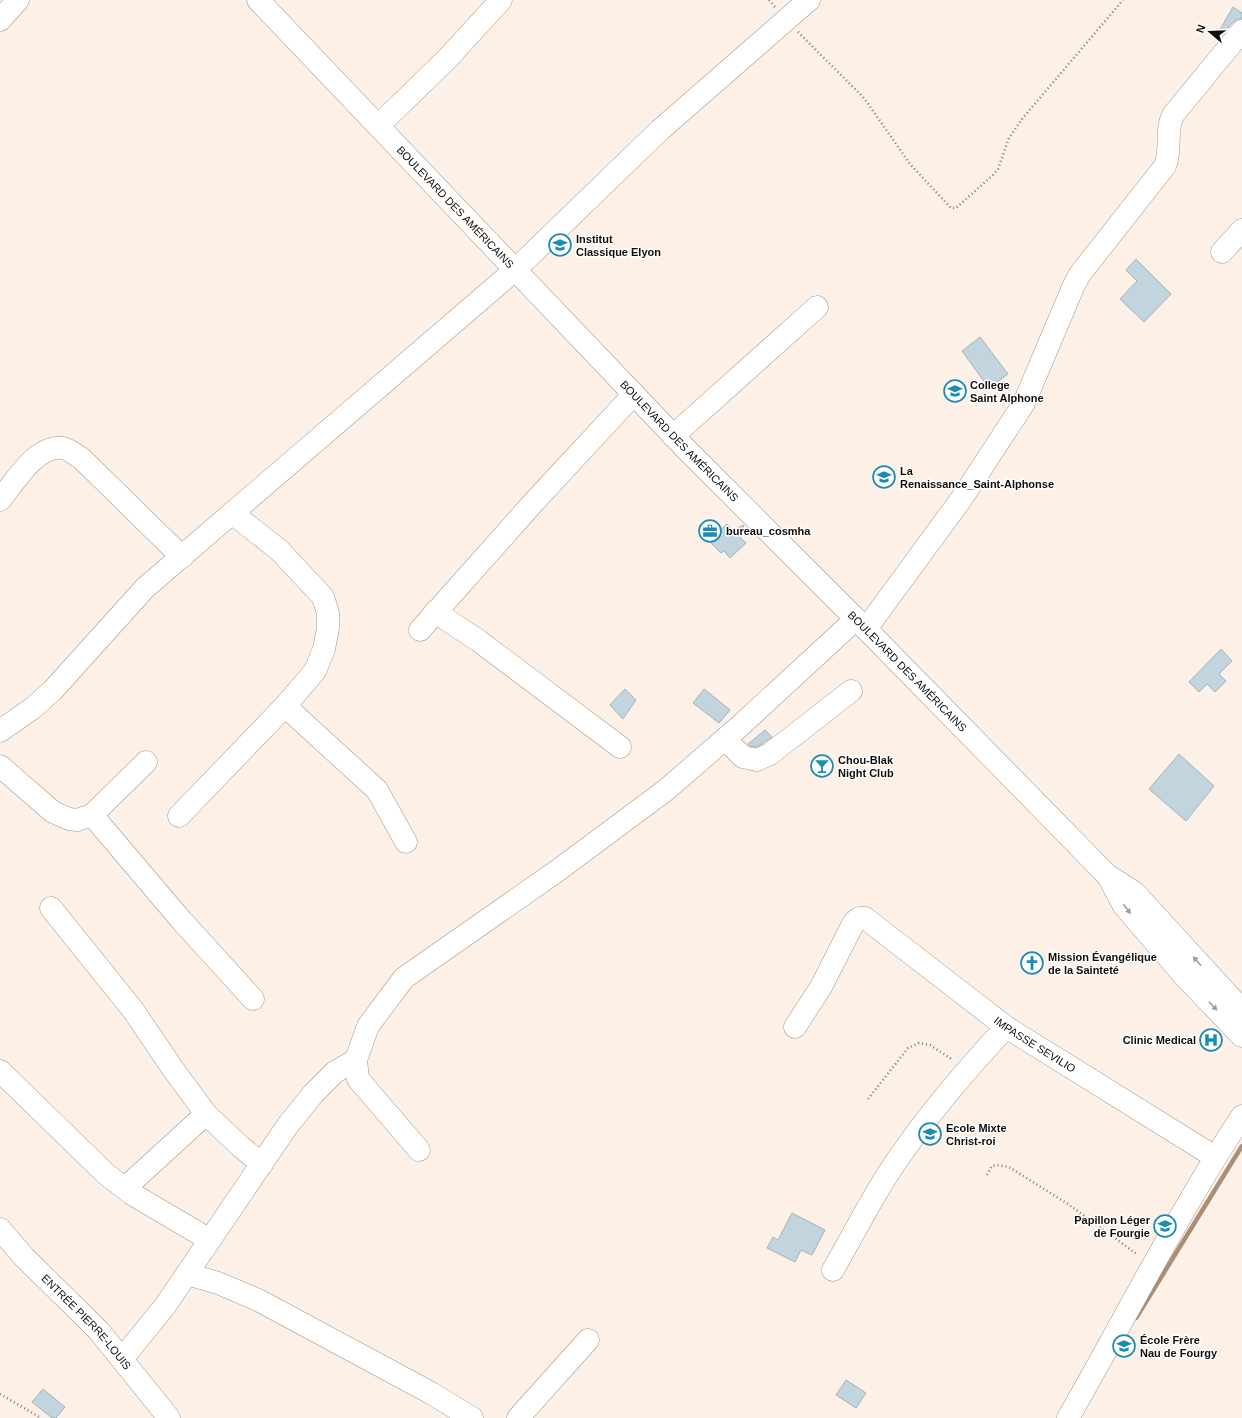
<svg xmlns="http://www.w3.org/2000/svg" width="1242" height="1418" font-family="Helvetica,sans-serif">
<rect width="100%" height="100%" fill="#fdf1e7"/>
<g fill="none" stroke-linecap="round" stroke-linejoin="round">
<polyline stroke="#aa8e76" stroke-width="4.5" points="1136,1318 1242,1146"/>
</g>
<g fill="#c2d4dd" stroke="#a1b3bb">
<polygon points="1233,7 1242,13 1242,16 1241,19 1237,19 1232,23 1222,35 1218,33"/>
<polygon points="1136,259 1171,294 1144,322 1120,299 1137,281 1126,270"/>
<polygon points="980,337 1008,374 989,388 962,351"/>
<polygon points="727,524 733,530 744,525 740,537 746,543 730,558 724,551 721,553 711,543 715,539 712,537"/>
<polygon points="1221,649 1232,661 1219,674 1226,681 1215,692 1207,684 1199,692 1189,682"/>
<polygon points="625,689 636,700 623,719 610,705"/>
<polygon points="704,689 730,710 719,723 693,703"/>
<polygon points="765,730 772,737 763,743 756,747 750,746 748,744"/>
<polygon points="1179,754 1214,786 1186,821 1149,789"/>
<polygon points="792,1213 825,1230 812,1255 801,1250 795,1262 767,1248 773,1237 778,1240"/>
<polygon points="846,1380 866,1393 856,1408 836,1395"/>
<polygon points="43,1389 65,1407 56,1418 52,1418 32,1402"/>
</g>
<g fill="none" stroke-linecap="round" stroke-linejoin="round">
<g stroke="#a3958a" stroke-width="23">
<g id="minor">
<polyline points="0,20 18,0"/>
<polyline points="378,126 448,58 501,0"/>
<polyline points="1222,252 1242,230"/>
<polyline points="673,436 817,307"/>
<path d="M0 500C14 483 36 445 62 448 68 448 75 455 81 458L182 557"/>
<polyline points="435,612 479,641 620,747"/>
<path d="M866 629 962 498 1024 403 1074 285 1080 274 1165 166C1172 150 1165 131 1173 115L1242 31"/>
<polyline points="420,630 533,503 634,394"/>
<polyline points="285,706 377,790 406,842"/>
<polyline points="0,731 33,708 53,690 145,588 515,270 660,130 809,0"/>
<polyline points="725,739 743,757 757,760 770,754 851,691"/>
<polyline points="0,766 53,812 69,819 77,820 92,815 146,762"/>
<polyline points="92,815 182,921 253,999"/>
<polyline points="179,816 285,706 315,671 324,649 328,628 328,613 323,597 279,550 232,513"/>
<polyline points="51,908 133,1010 173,1069 206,1114 241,1147 262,1164"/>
<path id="s1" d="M795 1027 821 987 854 922 859 918H865L1006 1027 1215 1157"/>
<polyline points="0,1071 106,1174 132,1194 210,1240"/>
<polyline points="419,1150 358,1079 356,1060 368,1026 404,978 557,871 666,790 741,725 856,619"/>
<polyline points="125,1188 206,1114"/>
<path id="s2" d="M0 1229 24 1257 99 1331 169 1418"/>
<path d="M833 1270C856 1230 877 1187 905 1149 935 1106 970 1066 1006 1027"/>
<polyline points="187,1274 218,1283 258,1300 431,1393 472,1418"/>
<polyline points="122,1359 165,1306 288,1125 313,1094 335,1072 356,1060"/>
<polyline points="518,1418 588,1340"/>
<path d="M1068 1418C1126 1317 1178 1213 1242 1116"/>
</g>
</g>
<g stroke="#a3958a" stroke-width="23">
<g id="major">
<path id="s3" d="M258 0 687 450 866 629 1107 875 1135 893 1242 1010"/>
<polyline points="1108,876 1124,906 1187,979 1242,1036"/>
</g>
</g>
<g stroke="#807871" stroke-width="2.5" stroke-dasharray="1 3" stroke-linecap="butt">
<polyline points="769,0 775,7"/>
<polyline points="798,32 864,98 910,164 951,208 956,208 993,175 998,169 1009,138 1022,119 1123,0"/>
<polyline points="868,1099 908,1048 919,1043 930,1045 953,1060"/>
<polyline points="987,1175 992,1166 997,1165 1009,1167 1068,1204 1138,1255"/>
<polyline points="0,1394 41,1418"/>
</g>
<use href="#minor" stroke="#fff" stroke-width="22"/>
<use href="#major" stroke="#fff" stroke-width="22"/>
</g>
<defs><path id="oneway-solid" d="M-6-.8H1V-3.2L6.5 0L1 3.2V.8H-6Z"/></defs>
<g fill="#a09e9d">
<use href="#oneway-solid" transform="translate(1127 909) rotate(53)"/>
<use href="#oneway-solid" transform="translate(1197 961) rotate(-132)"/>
<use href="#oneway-solid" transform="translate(1213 1006) rotate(46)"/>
</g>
<defs>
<g id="school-ring" transform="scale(1.15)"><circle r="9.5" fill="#fff" stroke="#1c8cb1" stroke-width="1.5"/><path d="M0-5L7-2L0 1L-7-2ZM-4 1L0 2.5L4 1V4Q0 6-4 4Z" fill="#1c8cb1"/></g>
<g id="office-ring" transform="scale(1.15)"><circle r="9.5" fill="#fff" stroke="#1c8cb1" stroke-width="1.5"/><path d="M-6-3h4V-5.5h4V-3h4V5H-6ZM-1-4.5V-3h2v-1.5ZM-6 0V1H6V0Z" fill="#1c8cb1"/></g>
<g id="bar-ring" transform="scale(1.15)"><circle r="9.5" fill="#fff" stroke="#1c8cb1" stroke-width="1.5"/><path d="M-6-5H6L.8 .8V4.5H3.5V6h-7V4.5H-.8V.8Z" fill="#1c8cb1"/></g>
<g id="church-ring" transform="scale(1.15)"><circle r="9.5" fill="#fff" stroke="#1c8cb1" stroke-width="1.5"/><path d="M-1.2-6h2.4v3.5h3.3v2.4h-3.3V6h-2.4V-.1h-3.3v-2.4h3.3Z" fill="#1c8cb1"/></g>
<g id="hospital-ring" transform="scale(1.15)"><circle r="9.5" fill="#fff" stroke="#1c8cb1" stroke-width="1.5"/><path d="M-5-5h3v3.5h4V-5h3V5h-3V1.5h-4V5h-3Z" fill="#1c8cb1"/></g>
</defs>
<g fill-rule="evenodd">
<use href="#school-ring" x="560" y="245"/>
<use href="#school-ring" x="955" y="391"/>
<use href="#school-ring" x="884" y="477"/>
<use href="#office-ring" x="710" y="531"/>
<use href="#bar-ring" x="822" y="766"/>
<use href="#church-ring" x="1032" y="963"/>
<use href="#hospital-ring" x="1211" y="1040"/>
<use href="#school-ring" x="930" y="1134"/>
<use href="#school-ring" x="1165" y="1226"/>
<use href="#school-ring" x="1124" y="1346"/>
</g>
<g text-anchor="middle" stroke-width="3" stroke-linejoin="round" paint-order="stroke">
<g font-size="11" fill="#120d09" stroke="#fff">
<text dy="4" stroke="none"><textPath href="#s3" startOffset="286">BOULEVARD DES AMÉRICAINS</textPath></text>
<text dy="4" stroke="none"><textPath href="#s3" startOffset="610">BOULEVARD DES AMÉRICAINS</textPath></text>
<text dy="4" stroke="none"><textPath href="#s3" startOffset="934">BOULEVARD DES AMÉRICAINS</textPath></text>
<text dy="4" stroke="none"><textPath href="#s1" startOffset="345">IMPASSE SEVILIO</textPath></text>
<text dy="4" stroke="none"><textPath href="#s2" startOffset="127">ENTRÉE PIERRE-LOUIS</textPath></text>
</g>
<g font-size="11" font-weight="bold" fill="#120d09" stroke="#fff" text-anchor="start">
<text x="576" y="243">Institut<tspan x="576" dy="13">Classique Elyon</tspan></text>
<text x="970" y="389">College<tspan x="970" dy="13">Saint Alphone</tspan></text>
<text x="900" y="475">La<tspan x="900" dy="13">Renaissance_Saint-Alphonse</tspan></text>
<text x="726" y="535">bureau_cosmha</text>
<text x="838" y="764">Chou-Blak<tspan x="838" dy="13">Night Club</tspan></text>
<text x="1048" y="961">Mission Évangélique<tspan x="1048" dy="13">de la Sainteté</tspan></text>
<text x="1196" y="1044" text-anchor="end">Clinic Medical</text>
<text x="946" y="1132">Ecole Mixte<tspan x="946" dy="13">Christ-roi</tspan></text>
<text x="1150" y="1224" text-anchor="end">Papillon Léger<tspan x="1150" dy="13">de Fourgie</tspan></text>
<text x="1140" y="1344">École Frère<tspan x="1140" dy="13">Nau de Fourgy</tspan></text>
</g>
</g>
<g transform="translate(1210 32) rotate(289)" stroke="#ffffff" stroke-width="3" paint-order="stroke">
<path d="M0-3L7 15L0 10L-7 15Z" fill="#120d09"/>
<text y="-6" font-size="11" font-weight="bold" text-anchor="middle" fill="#120d09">N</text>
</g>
</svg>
